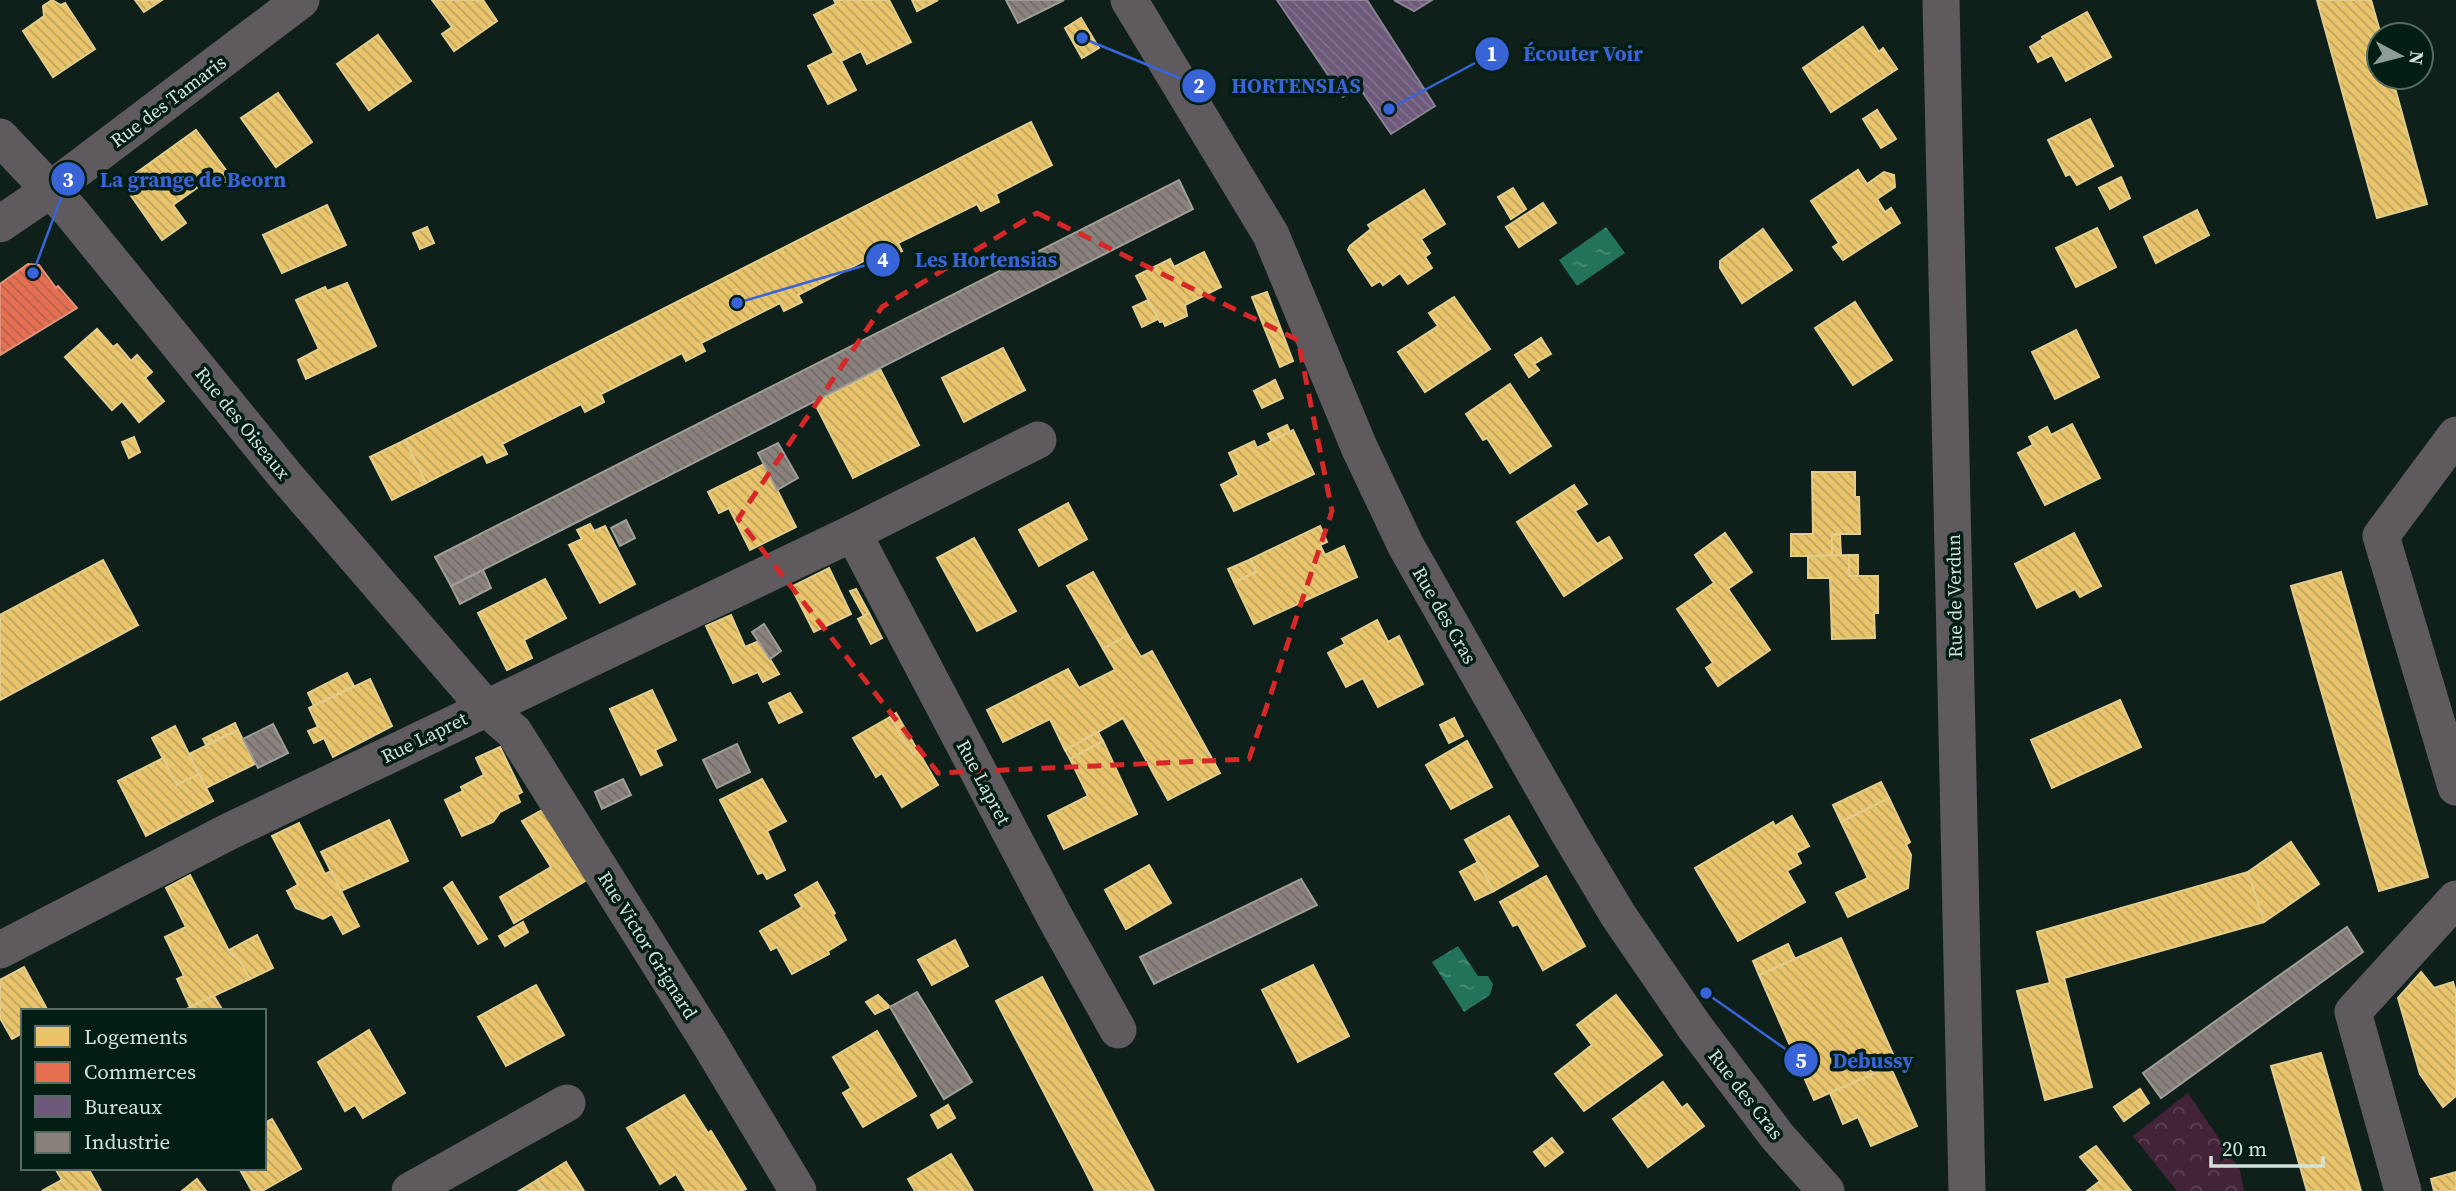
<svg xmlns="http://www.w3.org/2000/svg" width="2456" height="1191" font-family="'Source Serif 4',serif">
<defs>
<pattern id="park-crowns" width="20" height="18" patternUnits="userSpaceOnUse" patternTransform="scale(1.75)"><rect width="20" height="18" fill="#422338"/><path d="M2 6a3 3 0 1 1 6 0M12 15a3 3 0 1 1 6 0" fill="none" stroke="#5c4354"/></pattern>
<pattern id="water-ripples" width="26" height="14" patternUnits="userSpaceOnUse" patternTransform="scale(1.75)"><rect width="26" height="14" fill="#23725a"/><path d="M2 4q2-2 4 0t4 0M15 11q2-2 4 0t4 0" fill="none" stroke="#4c8c79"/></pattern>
<pattern id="homes-back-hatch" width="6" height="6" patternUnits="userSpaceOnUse" patternTransform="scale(1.75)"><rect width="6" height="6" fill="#e9c46a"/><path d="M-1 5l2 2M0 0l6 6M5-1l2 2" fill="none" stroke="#bea460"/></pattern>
<pattern id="shops-back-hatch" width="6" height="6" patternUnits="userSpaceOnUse" patternTransform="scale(1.75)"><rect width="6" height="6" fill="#e76f51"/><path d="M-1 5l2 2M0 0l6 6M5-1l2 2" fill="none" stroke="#b5624c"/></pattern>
<pattern id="offices-back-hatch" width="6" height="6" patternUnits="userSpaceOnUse" patternTransform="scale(1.75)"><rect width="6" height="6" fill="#6d597a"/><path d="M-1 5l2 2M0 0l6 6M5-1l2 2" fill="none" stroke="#81718c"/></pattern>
<pattern id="industry-back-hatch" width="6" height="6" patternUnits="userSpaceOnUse" patternTransform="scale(1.75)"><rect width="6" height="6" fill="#8a817c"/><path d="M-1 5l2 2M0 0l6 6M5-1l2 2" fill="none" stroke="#706c68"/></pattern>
</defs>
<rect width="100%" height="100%" fill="#0f201a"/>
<polygon fill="url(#park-crowns)" points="2188,1093 2240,1170 2244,1191 2177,1191 2133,1136"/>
<g fill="url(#water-ripples)">
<polygon points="1606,227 1625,253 1577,286 1559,260"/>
<polygon points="1458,946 1478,976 1488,976 1493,984 1490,995 1464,1012 1432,962"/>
</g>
<g fill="url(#homes-back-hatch)" stroke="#e2cd8c" stroke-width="2">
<polygon points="52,0 61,5 65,3 95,49 53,77 23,31 44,16 43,6"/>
<polygon points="135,0 162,0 144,12"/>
<polygon points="432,0 483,0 497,21 454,51 442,34 452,27"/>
<polygon points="834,0 889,0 911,42 867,64 861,51 841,61 856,90 828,104 808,66 834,53 814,15 836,4"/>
<polygon points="912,0 938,0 917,11"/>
<polygon points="2317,0 2371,0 2381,35 2379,35 2379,77 2392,77 2427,204 2377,218"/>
<polygon points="2087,12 2111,57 2066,81 2052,55 2038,62 2030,47 2043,39 2042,37"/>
<polygon points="1081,18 1099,48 1082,58 1065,28"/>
<polygon points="1863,27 1879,52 1883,48 1897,69 1831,112 1803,68"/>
<polygon points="378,35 411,81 369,110 337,64"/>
<polygon points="278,93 312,142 276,167 241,118"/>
<polygon points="1877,110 1896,139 1881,148 1863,119"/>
<polygon points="2090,119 2113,166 2077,185 2070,174 2066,176 2048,140"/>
<polygon points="1031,122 1052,165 996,194 999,202 981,211 977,204 898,243 902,251 881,261 877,254 798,295 802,302 784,311 780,303 701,343 705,351 686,361 682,353 601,394 604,402 585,412 581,404 502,444 507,454 487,463 483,454 426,483 405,440"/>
<polygon points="196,130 232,178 217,189 211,178 173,205 186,223 162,240 127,190 129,178"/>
<polygon points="1858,170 1867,184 1884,172 1894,175 1895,187 1877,199 1885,212 1891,208 1900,223 1843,260 1833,247 1839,243 1811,201"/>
<polygon points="2121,177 2130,198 2110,209 2099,188"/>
<polygon points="1513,188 1526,209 1511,219 1498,197"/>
<polygon points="1424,190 1445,224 1421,239 1430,253 1425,257 1432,268 1408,284 1400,273 1383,285 1380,281 1372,286 1348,250 1350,246 1371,229 1368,225"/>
<polygon points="1543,203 1556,223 1519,247 1506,227"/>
<polygon points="327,205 346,245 282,273 263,235"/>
<polygon points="2197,210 2209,235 2156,263 2144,237"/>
<polygon points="427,227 434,243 420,249 413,233"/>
<polygon points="2097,228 2116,267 2076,287 2056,248"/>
<polygon points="1763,229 1792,270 1742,303 1720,268 1720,261"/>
<polygon points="1204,252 1221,287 1185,305 1187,316 1165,326 1163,321 1160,322 1136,276 1170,259 1174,267"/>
<polygon points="347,283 376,346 306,379 298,360 319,349 296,300 325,287 327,291"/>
<polygon points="1267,292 1293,361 1280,367 1252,297"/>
<polygon points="1454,297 1490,349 1425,392 1398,352 1438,326 1429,313"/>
<polygon points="1148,300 1158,319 1142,327 1133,307"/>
<polygon points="1855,302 1892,360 1853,385 1815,328"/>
<polygon points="97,329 113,347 117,344 131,361 137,355 152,372 145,378 164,401 139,422 122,401 112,410 65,357"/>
<polygon points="2076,330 2099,377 2055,399 2032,352"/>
<polygon points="1541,338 1551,354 1534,364 1539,370 1529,377 1515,355"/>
<polygon points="1003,348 1025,390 964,422 942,378"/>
<polygon points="880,369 919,445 853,478 814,402"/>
<polygon points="1275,380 1283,398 1262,408 1254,391"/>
<polygon points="1510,384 1551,446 1510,473 1487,438 1483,440 1466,414"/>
<polygon points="2072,424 2100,478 2045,505 2018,453 2033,445 2029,437 2047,427 2051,435"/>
<polygon points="1287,425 1290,432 1271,440 1268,434"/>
<polygon points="1293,430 1314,474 1234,511 1221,485 1239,475 1229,453 1254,441 1257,448"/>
<polygon points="134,437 140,452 129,458 122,442"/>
<polygon points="405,440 426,483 392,500 370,457"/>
<polygon points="764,464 796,527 750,550 729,508 719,513 708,492"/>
<polygon points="1812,472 1855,472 1855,497 1859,497 1860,534 1832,534 1832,556 1791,556 1791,534 1813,534"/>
<polygon points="1574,485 1587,504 1575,511 1597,544 1609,537 1622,558 1564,596 1517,522"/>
<polygon points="1068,503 1087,539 1039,566 1019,530"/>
<polygon points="590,524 594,531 605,526 635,584 600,603 569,545 582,539 577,530"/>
<polygon points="1320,526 1327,542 1320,545 1325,555 1344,546 1357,577 1254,624 1234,582 1256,572 1251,559"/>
<polygon points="1725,533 1752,572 1728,589 1770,650 1718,686 1706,668 1713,663 1677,609 1714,583 1695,555"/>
<polygon points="2074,533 2101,586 2080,597 2075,589 2037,608 2015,564"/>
<polygon points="1832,534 1840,535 1841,556 1832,556"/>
<polygon points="974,538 1016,611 977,631 937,558"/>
<polygon points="1849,555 1849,576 1878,576 1878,613 1874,613 1875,638 1832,639 1830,578 1808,578 1808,556"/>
<rect x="1849" y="555" width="9" height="21"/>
<polygon points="1251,559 1256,572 1234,582 1228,569"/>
<polygon points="103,560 138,625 0,700 0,615"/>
<polygon points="829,568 851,614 814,632 791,587"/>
<polygon points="1093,572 1128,635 1103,649 1067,586"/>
<polygon points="2341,572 2428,877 2379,891 2291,586"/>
<polygon points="545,579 566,618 524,640 532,658 507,670 478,613"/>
<polygon points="856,589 869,613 864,616 850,591"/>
<polygon points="869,613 882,638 871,644 858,619"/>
<polygon points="731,615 745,647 759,641 779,674 763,682 758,672 733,683 706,626"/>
<polygon points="1377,620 1388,642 1399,636 1423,684 1378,707 1363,678 1346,687 1328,653 1345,644 1342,639"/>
<polygon points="1128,635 1141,657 1152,651 1220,773 1168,800 1123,718 1065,750 1050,719 1003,742 987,710 1068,669 1079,688 1115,670 1103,649"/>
<polygon points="347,673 354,686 314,706 308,693"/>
<polygon points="370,679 392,726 333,757 324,738 314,743 308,731 318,727 309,708"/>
<polygon points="652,690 676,740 655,750 662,765 641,775 610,709"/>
<polygon points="790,693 802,712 779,723 769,703"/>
<polygon points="2120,700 2141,747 2052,788 2031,740"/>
<polygon points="896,713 918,751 913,754 890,717"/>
<polygon points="890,717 913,754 918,751 938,785 902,807 882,773 876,777 853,738"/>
<polygon points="1454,718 1463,736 1449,743 1440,725"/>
<polygon points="235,723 238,730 206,745 203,739"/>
<polygon points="175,726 199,774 177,785 152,738"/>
<polygon points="238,730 255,764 206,788 189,754"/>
<polygon points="1098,732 1103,741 1070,759 1065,750"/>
<polygon points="1103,741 1137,814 1064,849 1048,816 1088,796 1070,759"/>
<polygon points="1467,741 1492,787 1451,809 1426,765"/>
<polygon points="500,747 522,792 517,795 520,802 500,812 493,822 462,836 445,800 463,791 461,787 484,775 476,758"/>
<polygon points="163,758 177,785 199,774 213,801 146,836 118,781"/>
<polygon points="762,779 786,821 767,831 785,870 767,879 763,872 758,874 720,800"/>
<polygon points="1881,782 1889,798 1841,822 1833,805"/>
<polygon points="1889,798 1910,842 1906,845 1911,855 1908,888 1848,917 1836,893 1868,878 1841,822"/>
<polygon points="544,809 587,880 514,923 500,897 551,867 522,821"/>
<polygon points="1509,816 1538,866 1494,891 1465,840"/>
<polygon points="1792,816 1809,846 1796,853 1801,863 1787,871 1805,902 1738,941 1695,868 1773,822 1775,826"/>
<polygon points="389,820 408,861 341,891 321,852"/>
<polygon points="299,823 325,874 331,871 359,926 343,934 332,914 323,919 296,908 287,891 298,885 272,836"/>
<polygon points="2291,842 2319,884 2264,922 2248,872"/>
<polygon points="1478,862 1494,891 1475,900 1460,872"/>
<polygon points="1149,865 1171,903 1126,929 1105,890"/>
<polygon points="2248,872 2264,922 2064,978 2092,1087 2045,1100 2017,991 2050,983 2037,932"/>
<polygon points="190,875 230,953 240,961 250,979 190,1007 177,979 184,976 165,937 186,927 166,888"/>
<polygon points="1546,876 1585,946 1543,970 1518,924 1513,926 1500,902"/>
<polygon points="452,882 487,939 478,944 444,888"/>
<polygon points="817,882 835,913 833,915 846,940 828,951 829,954 792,974 777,947 771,950 760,931 802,907 795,895"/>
<polygon points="523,922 528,932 505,946 499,936"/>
<polygon points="257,935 273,968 250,979 240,961 229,950"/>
<polygon points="1841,938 1896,1061 1890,1063 1890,1066 1814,1100 1759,975"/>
<polygon points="955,940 968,966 932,985 918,960"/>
<polygon points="1788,944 1795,959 1759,975 1753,961"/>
<polygon points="1313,965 1349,1036 1298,1062 1262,990"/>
<polygon points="24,967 48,1011 23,1011 23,1033 12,1039 0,1018 0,980"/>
<polygon points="2421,972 2434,988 2453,982 2456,992 2456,1096 2443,1107 2420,1074 2398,998"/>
<polygon points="1042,977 1154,1191 1095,1191 1084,1169 996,1001"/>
<polygon points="536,985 564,1035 506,1066 478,1017"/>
<polygon points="878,995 890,1007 875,1014 866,1002"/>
<polygon points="1616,995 1662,1055 1584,1111 1555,1074 1592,1045 1577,1025"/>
<polygon points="214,996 223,1011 183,1011 202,1001"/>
<polygon points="369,1030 405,1093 363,1118 355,1105 345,1111 318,1062"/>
<polygon points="877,1031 916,1096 863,1127 843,1093 851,1088 833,1057"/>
<polygon points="2321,1053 2361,1191 2307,1191 2271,1066"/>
<polygon points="1890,1066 1917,1126 1871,1146 1858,1117 1843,1124 1830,1093"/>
<polygon points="1663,1082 1682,1108 1687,1104 1704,1126 1648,1167 1613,1119"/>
<polygon points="2140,1089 2149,1103 2124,1121 2114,1107"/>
<polygon points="684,1095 708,1133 711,1131 746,1189 741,1191 686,1191 676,1174 660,1184 627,1128"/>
<polygon points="948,1105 955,1118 938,1128 931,1115"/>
<polygon points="272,1119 301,1169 262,1191 252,1191 239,1168 264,1168 264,1123"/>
<polygon points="1552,1138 1563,1152 1545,1166 1534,1152"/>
<polygon points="2096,1146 2131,1191 2087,1191 2100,1181 2080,1157"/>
<polygon points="951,1154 973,1191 915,1191 908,1179"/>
<polygon points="566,1162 584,1191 545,1191 537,1180"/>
<polygon points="60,1168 88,1168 101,1191 42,1191 62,1180 56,1170"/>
<polygon points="2456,1172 2456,1191 2434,1191 2431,1179"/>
<polygon points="197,1179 206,1191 182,1191"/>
<polygon points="537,1180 545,1191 519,1191"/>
</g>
<polygon fill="url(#shops-back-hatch)" stroke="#e1927a" stroke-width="2" points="28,264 39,265 56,288 58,286 77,308 0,355 0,284"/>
<g fill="url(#offices-back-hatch)" stroke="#8b8297" stroke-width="2">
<polygon points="1277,0 1367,0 1435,106 1391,134 1359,87 1343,97"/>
<polygon points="1394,0 1432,0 1414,11"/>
</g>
<g fill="url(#industry-back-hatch)" stroke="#a09e98" stroke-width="2">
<polygon points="1006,0 1064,0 1018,23"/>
<polygon points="1179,180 1193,209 597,512 451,586 435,557"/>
<polygon points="778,443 798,478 777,490 758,453"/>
<polygon points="626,520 635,538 620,546 611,528"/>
<polygon points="483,570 491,588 460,604 451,586"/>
<polygon points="764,624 781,651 770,659 752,632"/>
<polygon points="273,724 288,753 258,768 243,739"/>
<polygon points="737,744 750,772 717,788 703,760"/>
<polygon points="623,779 631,795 602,809 595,792"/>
<polygon points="1301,879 1317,905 1154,984 1140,957"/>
<polygon points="2347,927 2363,952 2161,1098 2143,1073"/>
<polygon points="917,992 972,1082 944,1099 890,1007"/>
</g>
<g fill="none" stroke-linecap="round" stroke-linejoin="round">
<g stroke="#5f5a5d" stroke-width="37">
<polyline points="1129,0 1271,235 1359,447 1406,546 1569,833 1618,915 1694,1026 1777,1136 1826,1191"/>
<polyline points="1941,0 1967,1191"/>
<polyline points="0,137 71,212 284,474 486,708 514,732 708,1041 798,1191"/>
<polyline points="0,224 50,190 301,0"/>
<polyline points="2456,435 2381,536 2456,787"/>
<polyline points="853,533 1038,440"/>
<polyline points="0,950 228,832 853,533 1057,921 1118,1030"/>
<polyline points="410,1191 567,1103"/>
<polyline points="2403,1191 2353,1012 2456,899"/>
</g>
</g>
<path fill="none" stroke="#d62828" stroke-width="5" stroke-dasharray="14 9" stroke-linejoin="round" d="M1037 213 1298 340 1332 511 1249 759 938 773 738 519 882 307Z"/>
<g text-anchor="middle" stroke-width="7" stroke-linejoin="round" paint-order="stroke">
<g font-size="19" fill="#d2e2db" stroke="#011d14">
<text transform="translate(168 101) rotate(-37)" y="7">Rue des Tamaris</text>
<text transform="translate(243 423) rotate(51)" y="7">Rue des Oiseaux</text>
<text transform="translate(1954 596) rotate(-91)" y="7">Rue de Verdun</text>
<text transform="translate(1445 615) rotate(60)" y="7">Rue des Cras</text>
<text transform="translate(424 737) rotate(-26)" y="7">Rue Lapret</text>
<text transform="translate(984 782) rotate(62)" y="7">Rue Lapret</text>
<text transform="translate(648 945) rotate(58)" y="7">Rue Victor Grignard</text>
<text transform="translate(1746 1094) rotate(52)" y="7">Rue des Cras</text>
</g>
</g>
<path fill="none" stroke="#3864d8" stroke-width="2.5" d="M1389 109L1492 54M1082 38L1199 86M33 273L68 179M737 303L883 260M1706 993L1801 1060"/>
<g fill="#3864d8" stroke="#011d14" stroke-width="2.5">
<circle cx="1389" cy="109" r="7"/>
<circle cx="1082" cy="38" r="7"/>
<circle cx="33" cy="273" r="7"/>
<circle cx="737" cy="303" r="7"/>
<circle cx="1706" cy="993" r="7"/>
<circle cx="1492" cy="54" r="18"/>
<circle cx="1199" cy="86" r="18"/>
<circle cx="68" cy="179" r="18"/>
<circle cx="883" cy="260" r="18"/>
<circle cx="1801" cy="1060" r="18"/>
</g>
<g font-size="21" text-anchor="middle" font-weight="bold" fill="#fff">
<text x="1492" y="61">1</text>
<text x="1199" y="93">2</text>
<text x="68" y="187">3</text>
<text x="883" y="267">4</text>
<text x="1801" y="1068">5</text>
</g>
<g font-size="21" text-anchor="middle" font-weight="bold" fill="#3864d8" stroke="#011d14" stroke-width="7" stroke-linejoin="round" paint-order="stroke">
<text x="1583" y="61">Écouter Voir</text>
<text x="1296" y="93">HORTENSIAS</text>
<text x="193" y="187">La grange de Beorn</text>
<text x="986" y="267">Les Hortensias</text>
<text x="1873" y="1068">Debussy</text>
</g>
<rect x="21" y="1009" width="245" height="161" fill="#011d14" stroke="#556c64" stroke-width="2"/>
<rect x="35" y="1026" width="35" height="21" fill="#e9c46a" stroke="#556c64" stroke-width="2"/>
<text x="84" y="1044" font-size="21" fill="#d2e2db">Logements</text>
<rect x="35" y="1062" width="35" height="21" fill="#e76f51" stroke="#556c64" stroke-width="2"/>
<text x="84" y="1079" font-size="21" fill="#d2e2db">Commerces</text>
<rect x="35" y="1096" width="35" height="21" fill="#6d597a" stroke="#556c64" stroke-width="2"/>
<text x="84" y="1114" font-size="21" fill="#d2e2db">Bureaux</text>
<rect x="35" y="1132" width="35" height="21" fill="#8a817c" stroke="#556c64" stroke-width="2"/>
<text x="84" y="1149" font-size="21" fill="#d2e2db">Industrie</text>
<g transform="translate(2400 56) rotate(97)"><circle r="33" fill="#011d14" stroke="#556c64" stroke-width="2"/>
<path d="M0-5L12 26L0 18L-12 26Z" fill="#8e9e97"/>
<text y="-10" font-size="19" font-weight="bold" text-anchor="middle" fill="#d2e2db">N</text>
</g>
<path d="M2211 1156v10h112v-10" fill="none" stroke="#d2e2db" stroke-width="3.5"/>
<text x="2222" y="1156" font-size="21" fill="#d2e2db" stroke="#011d14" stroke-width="5" paint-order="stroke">20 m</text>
</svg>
